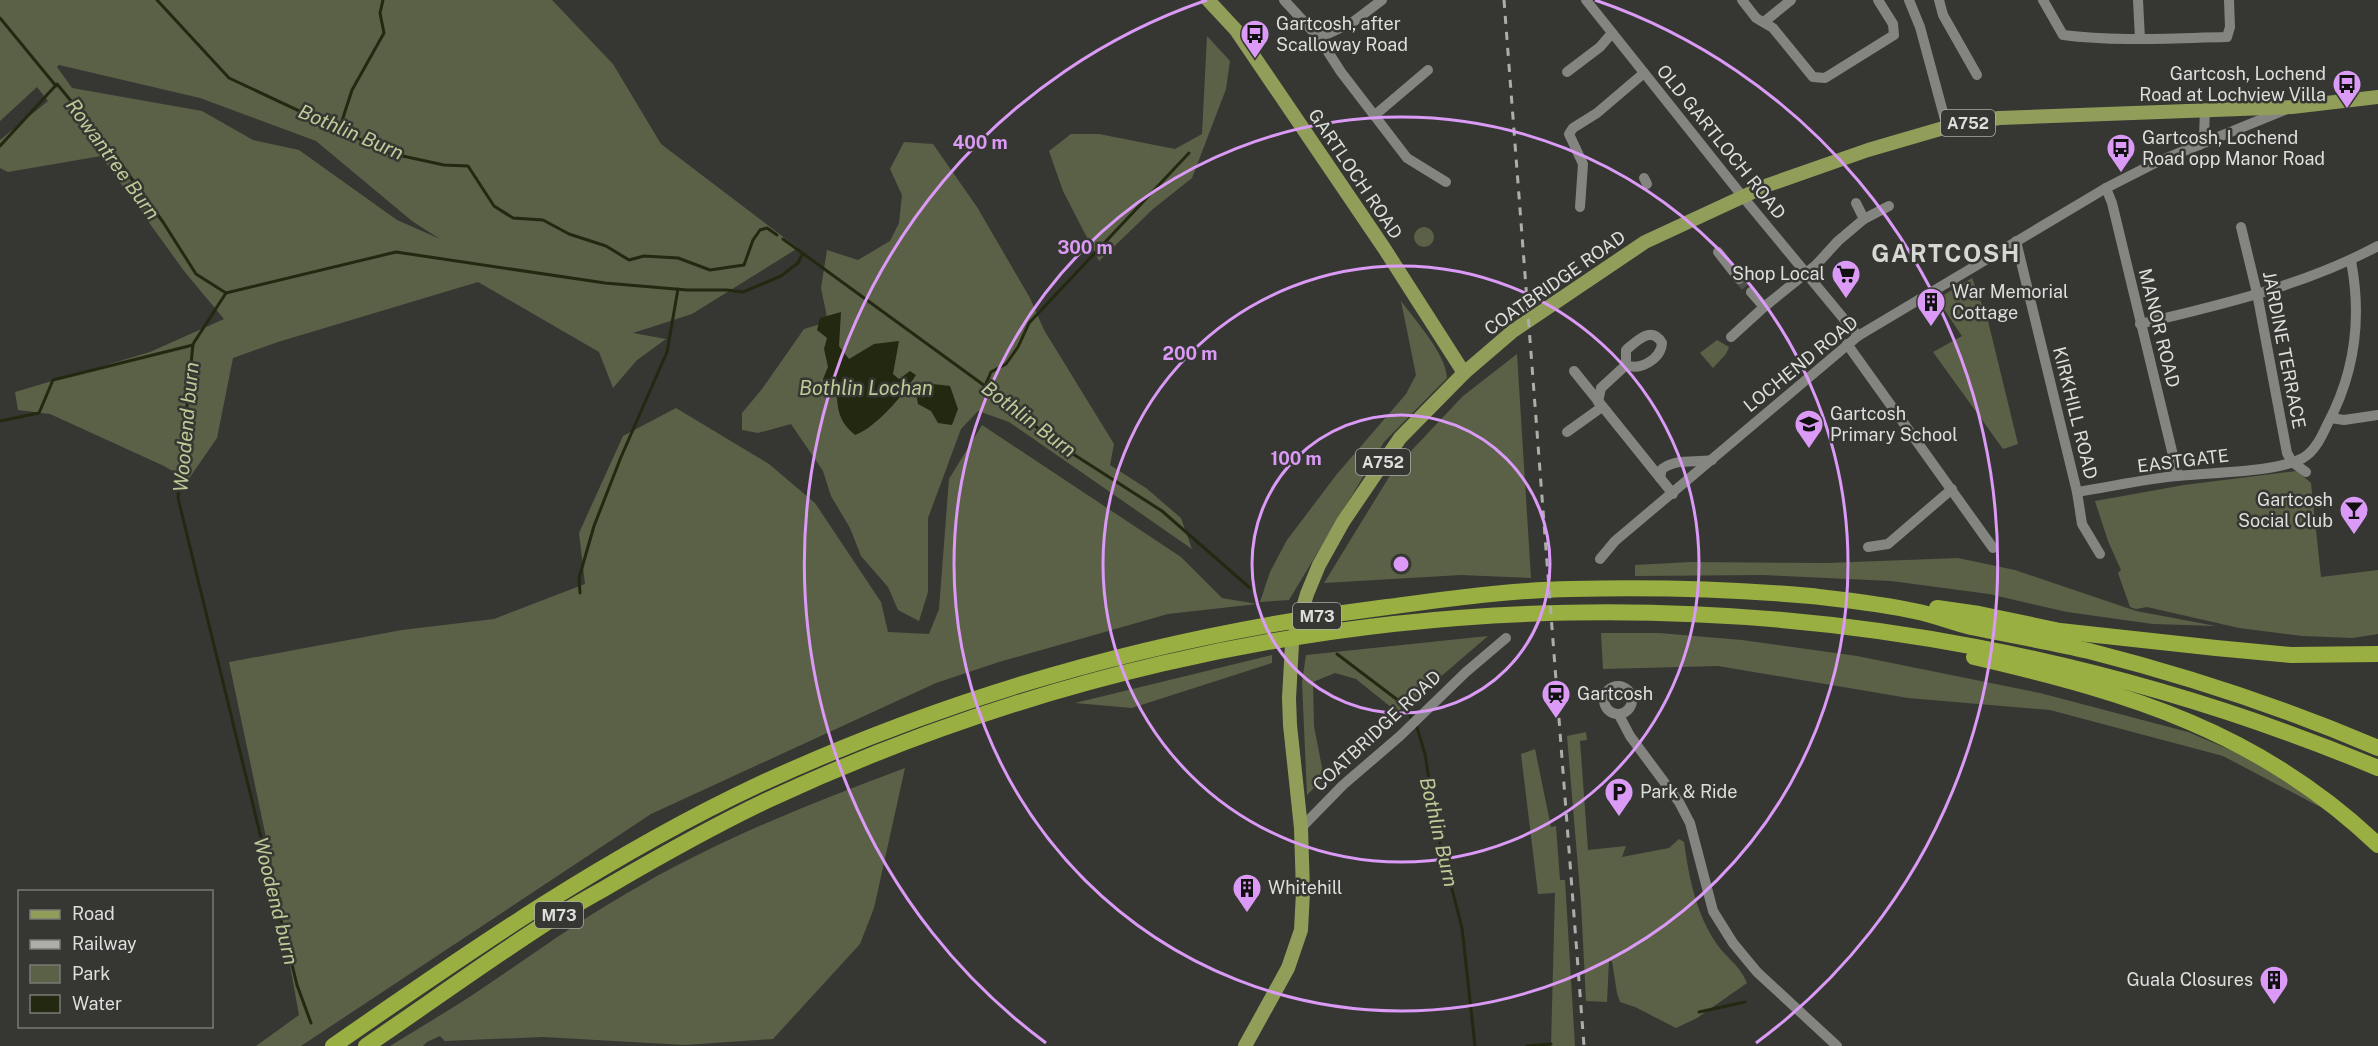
<svg xmlns="http://www.w3.org/2000/svg" width="2378" height="1046" font-family="'Public Sans',sans-serif">
<rect width="100%" height="100%" fill="#363733"/>
<g fill="#5b6147" fill-rule="evenodd">
<path d="M0 0H552L613 64 661 144 798 248 692 314 633 333 666 339 637 360 613 388 599 352 478 282 278 342 233 358 217 438 188 480 164 466 50 414 18 410 15 392 150 352 224 319 184 271 101 156 8 172 0 168V140L48 101 37 87 0 121ZM59 65 200 98 316 141 412 221 440 239 397 220 299 150 253 140 202 111 72 88 57 67Z"/>
<polygon points="1207,36 1230,61 1226,89 1192,178 1153,209 1099,261 1063,191 1049,151 1071,134 1099,134 1175,149 1202,134"/>
<polygon points="904,142 933,144 977,207 1030,298 1044,330 1114,444 1110,465 1146,488 1181,518 1192,549 1009,422 978,411 961,429 928,518 928,592 919,621 898,610 888,587 861,556 850,528 831,496 823,471 791,424 758,433 742,430 742,413 762,389 804,329 828,322 821,288 827,250 858,260 890,241 899,223 902,195 890,169"/>
<circle cx="1424" cy="237" r="10"/>
<polygon points="1972,278 1988,321 2018,444 2003,449 1933,352 1962,336 1937,299"/>
<path d="M1401 301C1415 320 1446 354 1447 378L1384 442 1289 600 1260 602 1270 572 1287 540 1337 474 1406 394 1416 375Z"/>
<polygon points="1717,340 1729,347 1726,354 1713,368 1700,353"/>
<polygon points="1517,354 1531,578 1461,575 1324,583 1394,469 1463,396"/>
<polygon points="676,408 769,464 815,503 881,602 888,632 929,634 939,609 949,479 982,425 1181,557 1222,598 1257,604 1168,614 999,662 936,683 651,814 301,1046 256,1046 299,1015 271,861 229,662 402,630 494,619 585,584 579,533 623,436"/>
<polygon points="2297,471 2311,483 2321,577 2378,570 2378,634 2353,638 2303,636 2239,628 2147,607 2136,609 2130,607 2118,573 2121,570 2108,541 2095,501 2184,485"/>
<polygon points="1958,558 2015,570 2136,611 2216,626 2153,624 2067,612 1989,594 1891,581 1763,575 1635,576 1635,565 1692,562 1827,563"/>
<polygon points="1601,633 1659,633 1742,640 1857,656 2040,693 2188,732 2287,774 2320,807 2223,756 2050,710 1908,698 1718,666 1603,669"/>
<polygon points="1488,636 1431,685 1397,712 1356,679 1335,673 1313,682 1314,726 1324,778 1307,795 1302,682 1306,655"/>
<polygon points="1272,655 1272,663 1132,708 1075,703"/>
<path d="M1586 732 1587 740 1580 741 1588 850 1626 846 1622 857 1669 848 1679 839 1684 842C1689 878 1696 913 1716 943 1728 960 1739 964 1747 983L1697 1018 1676 1028 1635 1007 1620 1002 1617 993 1612 961 1609 960 1607 1002 1586 1001 1581 903 1567 736Z"/>
<polygon points="1535,749 1551,827 1556,826 1560,880 1565,880 1575,1046 1551,1046 1555,893 1538,894 1521,754"/>
<path d="M905 768 874 908 860 944 773 1039 685 1045 543 1037 445 1041 440 1036 427 1042 423 1046H390C417 1029 445 1013 471 996 528 958 583 917 643 884 728 836 814 802 905 768Z"/>
</g>
<g fill="#232910">
<path d="M841 312 839 346 849 359 874 344 899 341 893 374 899 379 910 371 916 375C903 395 877 427 855 435 842 424 838 415 837 398L825 389 823 379 828 367 824 349 827 338 817 330 820 318Z"/>
<polygon points="933,384 950,386 958,409 952,425 938,423 931,411 918,404 916,393 919,386"/>
</g>
<g fill="none" stroke-linecap="round" stroke-linejoin="round">
<g stroke="#232910" stroke-width="3">
<polyline points="157,0 229,78 389,153 444,165 468,166 494,206 513,218 543,220 569,234 606,246 629,260 644,256 678,258 710,270 744,265 753,240 760,230 767,228 777,235"/>
<polyline points="0,18 56,86"/>
<polyline points="339,130 352,90 384,33 380,13 383,0"/>
<polyline points="0,146 57,84 105,142 163,222 196,274 226,293"/>
<polyline points="783,239 985,386 1059,445 1162,511 1250,588"/>
<polyline points="985,386 991,372 1006,364 1018,347 1029,323 1189,153"/>
<polyline points="0,421 39,413 53,380 193,345"/>
<polyline points="580,593 579,578 594,526 621,457 667,352 678,289"/>
<polyline points="1337,654 1403,704 1412,719"/>
<polyline points="1416,724 1425,754 1438,835 1462,928 1475,1046"/>
<polyline points="1699,1012 1745,1002"/>
<polyline points="311,1023 297,985 178,498 193,344 226,293 396,252 605,283 687,290 727,290 743,292 781,276 798,263 802,255"/>
<polyline points="1527,1046 1551,1044"/>
</g>
<polyline stroke="#4f504c" stroke-width="10" stroke-dasharray="10 5" stroke-linecap="butt" points="1739,279 1751,292"/>
<g stroke="#848580" stroke-width="10">
<polyline points="1284,0 1319,38 1341,72 1407,158 1446,182"/>
<polyline points="1586,0 1743,197 1858,336"/>
<polyline points="1742,0 1756,18 1773,28 1813,77 1825,78 1894,35 1893,24 1878,0"/>
<polyline points="1909,0 1920,27 1947,127"/>
<polyline points="1939,0 1943,15 1977,75"/>
<path d="M2043 0 2063 35C2117 42 2173 38 2227 37L2230 27 2229 0"/>
<polyline points="2138,0 2140,39"/>
<polyline points="1764,22 1791,0"/>
<polyline points="1319,38 1353,22 1382,0"/>
<polyline points="1567,72 1600,47 1612,33"/>
<polyline points="1375,115 1428,70"/>
<polyline points="2199,145 2204,137 2205,110"/>
<polyline points="1644,178 1647,184"/>
<polyline points="2106,188 2112,203 2178,476"/>
<polyline points="1580,207 1583,164 1569,134 1573,128 1597,113 1644,73"/>
<polyline points="1864,219 1889,206"/>
<polyline points="2241,227 2257,293 2287,453 2292,462 2306,472"/>
<polyline points="2016,241 2077,492 2082,524 2100,554"/>
<polyline points="1718,252 1739,279"/>
<polyline points="1751,292 1764,307"/>
<path d="M2140 324C2221 305 2305 285 2378 246"/>
<polyline points="1731,337 1764,307 1816,265 1838,241 1864,219 1856,203"/>
<polyline points="1847,344 1993,548"/>
<polyline points="1574,371 1673,494"/>
<path d="M1598 402 1601 388 1626 365V350C1637 341 1652 325 1662 343 1661 359 1640 371 1626 365"/>
<polyline points="2331,418 2344,420 2378,415"/>
<polyline points="1567,432 1602,407"/>
<path d="M1660 478 1662 469C1677 458 1694 463 1712 460"/>
<path d="M2077 492C2110 487 2144 479 2177 476 2211 472 2275 473 2303 458 2315 451 2322 436 2327 425 2355 373 2362 318 2351 261"/>
<polyline points="1868,547 1888,544 1952,489"/>
<polyline points="1600,559 1615,541 1858,336 2106,188 2157,162 2287,109"/>
<circle cx="1618" cy="700" r="14"/>
<polyline points="1619,715 1630,736 1679,802 1690,823 1713,911 1733,943 1757,972 1837,1046"/>
<polyline points="1301,828 1343,785 1400,736 1466,672 1506,638"/>
</g>
<g stroke="#919e5a" stroke-width="14">
<polyline points="1208,0 1236,30 1384,248 1464,373"/>
<polyline points="1245,1046 1288,968 1301,930 1303,892 1301,828 1290,725 1289,698 1292,644 1307,594 1319,565 1343,522 1400,438 1464,373 1513,331 1645,242 1768,185 1868,150 1947,127 1999,118 2292,107 2378,97"/>
</g>
<g stroke="#99af41" stroke-width="16">
<polyline points="1937,608 1979,614 2060,631 2216,648 2291,655 2378,654"/>
<path d="M1974 657C2129 693 2260 732 2378 845"/>
<path d="M333 1046C470 951 608 855 760 784 959 692 1169 634 1387 607 1448 599 1510 590 1571 589 1651 587 1732 589 1811 596 1846 600 1884 604 1919 612 1937 616 1954 623 1971 627 2010 635 2050 642 2089 651 2187 676 2285 708 2378 748"/>
<path d="M366 1046C425 1006 483 964 543 925 564 911 586 899 607 887 660 856 713 826 768 800 1281 561 1855 550 2378 768"/>
</g>
<polyline stroke="#adaeaa" stroke-width="3" stroke-dasharray="8 8" stroke-linecap="butt" points="1504,0 1584,1046"/>
</g>
<g fill="none" stroke="#da9af6" stroke-width="3">
<circle cx="1401" cy="564" r="149"/>
<circle cx="1401" cy="564" r="298"/>
<circle cx="1401" cy="564" r="447"/>
<path d="M1046 1043A596 596 0 0 1 1207 0M1595 0A596 596 0 0 1 1756 1043"/>
</g>
<defs>
<g id="bus-pin" transform="scale(1.5)"><path d="M0 17L-7.5 6A9.5 9.5 0 1 1 7.5 6Z" fill="#da9af6" stroke="#363733"/><path d="M-5-6H5V4H4V6H2V4H-2V6H-4V4H-5ZM-3.5-4V0h7V-4ZM-3.5 1.2v1.5H-2V1.2ZM2 1.2v1.5H3.5V1.2Z" fill="#111"/></g>
<g id="supermarket-pin" transform="scale(1.5)"><path d="M0 17L-7.5 6A9.5 9.5 0 1 1 7.5 6Z" fill="#da9af6" stroke="#363733"/><path d="M-6-5.5h2.5l.6 2H6L4.5 2H-2.5L-4.4-4H-6ZM-1.5 3.2a1.3 1.3 0 1 0 .1 0ZM3 3.2a1.3 1.3 0 1 0 .1 0Z" fill="#111"/></g>
<g id="building-pin" transform="scale(1.5)"><path d="M0 17L-7.5 6A9.5 9.5 0 1 1 7.5 6Z" fill="#da9af6" stroke="#363733"/><path d="M-4-6H4V6H1V3H-1V6H-4ZM-2.5-4.3h1.7v1.8h-1.7ZM.8-4.3h1.7v1.8H.8ZM-2.5-1h1.7V.8h-1.7ZM.8-1h1.7V.8H.8Z" fill="#111"/></g>
<g id="school-pin" transform="scale(1.5)"><path d="M0 17L-7.5 6A9.5 9.5 0 1 1 7.5 6Z" fill="#da9af6" stroke="#363733"/><path d="M0-5L7-2L0 1L-7-2ZM-4 1L0 2.5L4 1V4Q0 6-4 4Z" fill="#111"/></g>
<g id="bar-pin" transform="scale(1.5)"><path d="M0 17L-7.5 6A9.5 9.5 0 1 1 7.5 6Z" fill="#da9af6" stroke="#363733"/><path d="M-6-5H6L.8 .8V4.5H3.5V6h-7V4.5H-.8V.8Z" fill="#111"/></g>
<g id="station-pin" transform="scale(1.5)"><path d="M0 17L-7.5 6A9.5 9.5 0 1 1 7.5 6Z" fill="#da9af6" stroke="#363733"/><path d="M-3-6H3Q5-6 5-4V2Q5 4 3 4L4.5 6H3L1.5 4h-3L-3 6H-4.5L-3 4Q-5 4-5 2V-4Q-5-6-3-6ZM-3.5-4v3h7v-3ZM-3.5 1v1.5H-2V1ZM2 1v1.5H3.5V1Z" fill="#111"/></g>
<g id="parking-pin" transform="scale(1.5)"><path d="M0 17L-7.5 6A9.5 9.5 0 1 1 7.5 6Z" fill="#da9af6" stroke="#363733"/><path d="M-3.5-5.5H1a3.5 3.5 0 0 1 0 7H-1V5.5H-3.5ZM-1-3.4V-.6H.8a1.4 1.4 0 0 0 0-2.8Z" fill="#111"/></g>
</defs>
<g fill-rule="evenodd">
<use href="#bus-pin" x="1255" y="34"/>
<use href="#bus-pin" x="2347" y="84"/>
<use href="#bus-pin" x="2121" y="148"/>
<use href="#supermarket-pin" x="1846" y="274"/>
<use href="#building-pin" x="1931" y="302"/>
<use href="#school-pin" x="1809" y="424"/>
<use href="#bar-pin" x="2354" y="510"/>
<use href="#station-pin" x="1556" y="694"/>
<use href="#parking-pin" x="1619" y="792"/>
<use href="#building-pin" x="1247" y="888"/>
<use href="#building-pin" x="2274" y="980"/>
</g>
<g text-anchor="middle" stroke-width="5" stroke-linejoin="round" paint-order="stroke">
<g fill="#363733" stroke="#acada9" stroke-width="1.5">
<rect x="1941" y="110" width="54" height="26" rx="4.5"/>
<rect x="1356" y="449" width="54" height="26" rx="4.5"/>
<rect x="1293" y="603" width="48" height="26" rx="4.5"/>
<rect x="535" y="902" width="48" height="26" rx="4.5"/>
</g>
<g font-size="16" font-weight="bold" fill="#dedfdc">
<text x="1968" y="129">A752</text>
<text x="1383" y="468">A752</text>
<text x="1317" y="622">M73</text>
<text x="559" y="921">M73</text>
</g>
<g font-size="18" fill="#dedfdc" stroke="#363733" text-anchor="start">
<text x="1276" y="30">Gartcosh, after<tspan x="1276" dy="21">Scalloway Road</tspan></text>
<text x="2326" y="80" text-anchor="end">Gartcosh, Lochend<tspan x="2326" dy="21">Road at Lochview Villa</tspan></text>
<text x="2142" y="144">Gartcosh, Lochend<tspan x="2142" dy="21">Road opp Manor Road</tspan></text>
<text x="1825" y="280" text-anchor="end">Shop Local</text>
<text x="1952" y="298">War Memorial<tspan x="1952" dy="21">Cottage</tspan></text>
<text x="1830" y="420">Gartcosh<tspan x="1830" dy="21">Primary School</tspan></text>
<text x="2333" y="506" text-anchor="end">Gartcosh<tspan x="2333" dy="21">Social Club</tspan></text>
<text x="1577" y="700">Gartcosh</text>
<text x="1640" y="798">Park &amp; Ride</text>
<text x="1268" y="894">Whitehill</text>
<text x="2253" y="986" text-anchor="end">Guala Closures</text>
</g>
<g font-size="18" fill="#dedfdc" stroke="#363733">
<text transform="translate(1721 142) rotate(51)" y="6">OLD GARTLOCH ROAD</text>
<text transform="translate(1355 174) rotate(56)" y="6">GARTLOCH ROAD</text>
<text transform="translate(1555 283) rotate(-35)" y="6">COATBRIDGE ROAD</text>
<text transform="translate(2159 328) rotate(76)" y="6">MANOR ROAD</text>
<text transform="translate(2284 350) rotate(79)" y="6">JARDINE TERRACE</text>
<text transform="translate(1801 364) rotate(-39)" y="6">LOCHEND ROAD</text>
<text transform="translate(2075 413) rotate(76)" y="6">KIRKHILL ROAD</text>
<text transform="translate(2183 461) rotate(-7)" y="6">EASTGATE</text>
<text transform="translate(1377 731) rotate(-43)" y="6">COATBRIDGE ROAD</text>
</g>
<g font-size="20" font-style="italic" fill="#becb97" stroke="#363733">
<text transform="translate(351 132) rotate(23)" y="7">Bothlin Burn</text>
<text transform="translate(113 159) rotate(54)" y="7">Rowantree Burn</text>
<text x="866" y="395">Bothlin Lochan</text>
<text transform="translate(1029 419) rotate(37)" y="7">Bothlin Burn</text>
<text transform="translate(186 427) rotate(-85)" y="7">Woodend burn</text>
<text transform="translate(1439 832) rotate(77)" y="7">Bothlin Burn</text>
<text transform="translate(276 901) rotate(76)" y="7">Woodend burn</text>
</g>
<g font-size="24" font-weight="bold" letter-spacing="1.5" fill="#d6d8d3" stroke="#363733">
<text x="1946" y="262">GARTCOSH</text>
</g>
</g>
<circle cx="1401" cy="564" r="9" fill="#da9af6" stroke="#363733" stroke-width="3"/>
<g font-size="18" text-anchor="middle" font-weight="bold" fill="#da9af6" stroke="#363733" stroke-width="5" stroke-linejoin="round" paint-order="stroke">
<text x="980" y="149">400 m</text>
<text x="1085" y="254">300 m</text>
<text x="1190" y="360">200 m</text>
<text x="1296" y="465">100 m</text>
</g>
<rect x="18" y="890" width="195" height="138" fill="#363733" stroke="#797a77" stroke-width="1.5"/>
<rect x="30" y="910" width="30" height="9" fill="#919e5a" stroke="#797a77" stroke-width="1.5"/>
<text x="72" y="920" font-size="18" fill="#dedfdc">Road</text>
<rect x="30" y="940" width="30" height="9" fill="#adaeaa" stroke="#797a77" stroke-width="1.5"/>
<text x="72" y="950" font-size="18" fill="#dedfdc">Railway</text>
<rect x="30" y="965" width="30" height="18" fill="#5b6147" stroke="#797a77" stroke-width="1.5"/>
<text x="72" y="980" font-size="18" fill="#dedfdc">Park</text>
<rect x="30" y="995" width="30" height="18" fill="#232910" stroke="#797a77" stroke-width="1.5"/>
<text x="72" y="1010" font-size="18" fill="#dedfdc">Water</text>
</svg>
